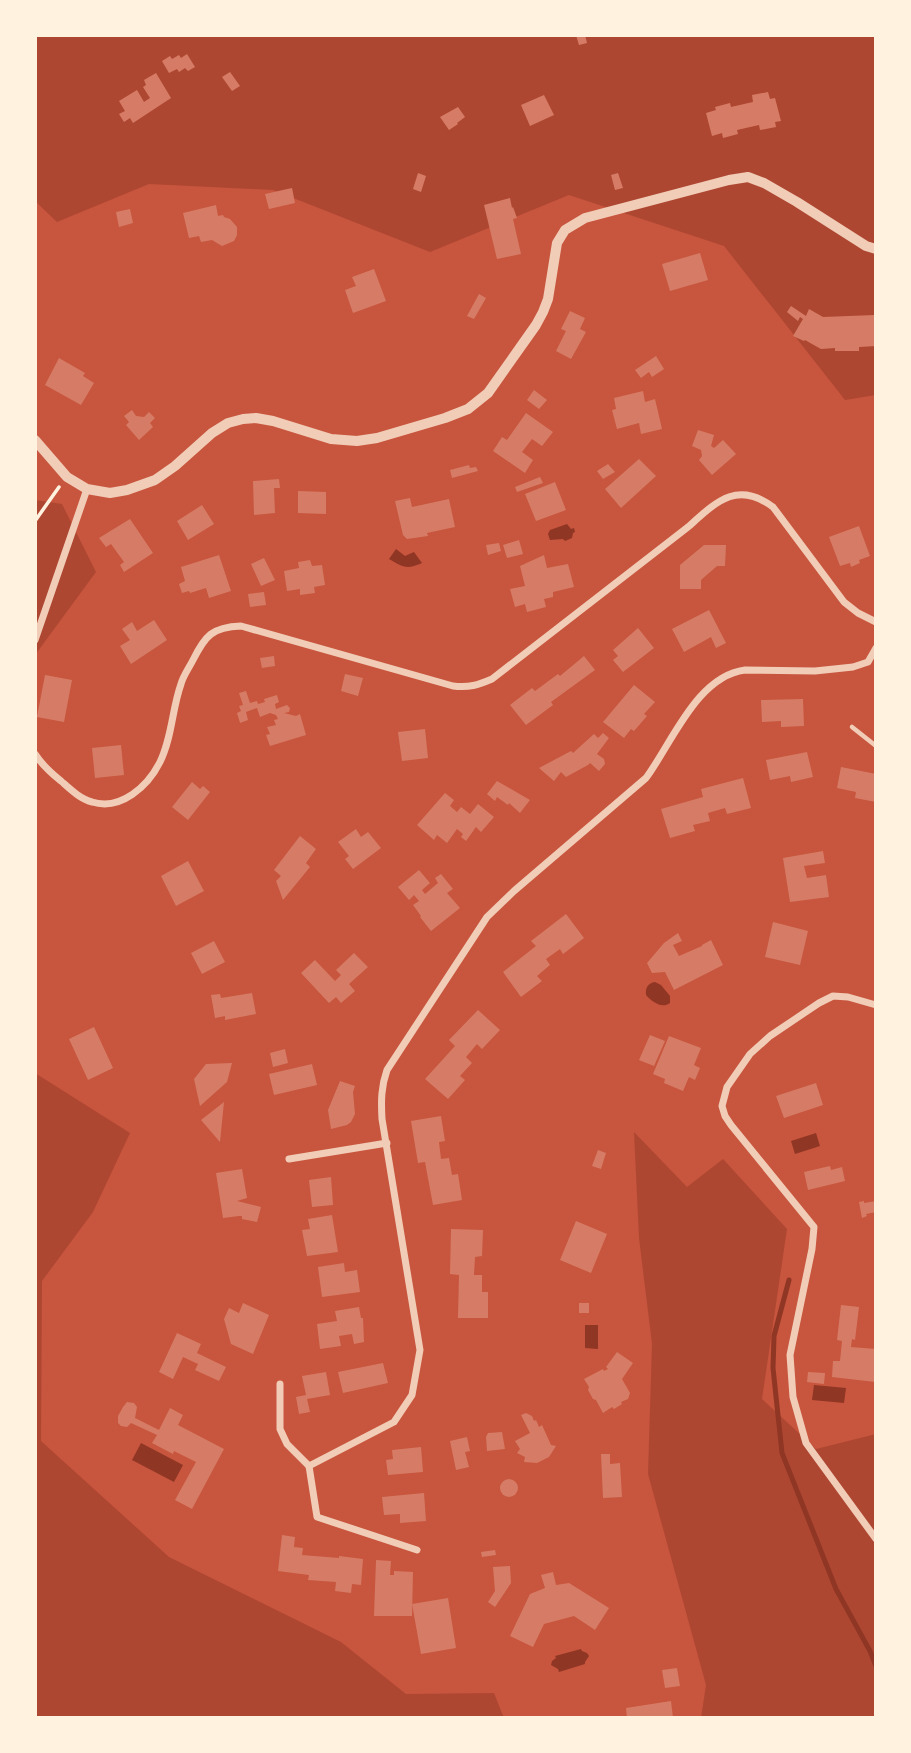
<svg xmlns="http://www.w3.org/2000/svg" width="911" height="1753" font-family="Inter,sans-serif">
<rect width="100%" height="100%" fill="#c8553d"/>
<g fill="#ae4732">
<polygon points="35,35 876,35 876,395 845,400 724,246 569,195 430,252 273,190 149,184 57,222 35,201"/>
<polygon points="35,500 62,504 96,572 35,655"/>
<polygon points="35,1073 130,1133 93,1212 42,1281 41,1441 169,1557 341,1642 406,1694 494,1693 504,1718 35,1718"/>
<polygon points="634,1132 687,1187 723,1159 787,1229 762,1399 816,1449 876,1434 876,1718 701,1718 706,1685 648,1474 652,1344 639,1238"/>
</g>
<g fill="#8f3625">
<polygon points="567,524 571,529 574,528 575,532 573,533 572,538 565,541 563,539 550,540 548,534 550,530"/>
<path d="M396 549 405 556 414 552 422 563C406 570 403 567 389 559Z"/>
<path d="M655 982 661 985 670 996V1003C662 1009 652 1002 646 995 645 988 648 983 655 982Z"/>
<polygon points="816,1133 820,1146 795,1154 791,1141"/>
<polygon points="585,1325 598,1325 598,1349 585,1348"/>
<polygon points="814,1385 846,1388 844,1403 812,1400"/>
<polygon points="141,1443 183,1465 174,1482 132,1460"/>
<polygon points="581,1649 582,1651 587,1653 589,1656 585,1662 585,1664 559,1672 558,1669 551,1665 552,1661 556,1658 555,1656"/>
</g>
<g fill="none" stroke-linecap="round" stroke-linejoin="round">
<polyline stroke="#8f3625" stroke-width="5" points="789,1280 774,1336 773,1368 782,1453 836,1589 870,1651 876,1666"/>
</g>
<g fill="#d67c66">
<polygon points="576,35 585,35 587,43 579,45"/>
<polygon points="187,54 195,67 188,71 185,68 179,72 177,69 169,73 162,61 170,56 172,59 179,55 181,58"/>
<polygon points="230,72 240,86 232,91 222,77"/>
<polygon points="156,73 171,98 133,123 130,118 124,122 119,114 125,111 119,101 137,90 144,102 150,98 143,87 146,85 144,80"/>
<polygon points="768,92 770,99 775,98 781,121 775,122 776,127 760,130 759,125 737,130 738,134 723,138 722,133 712,136 706,113 716,110 715,107 730,103 731,107 753,102 752,95"/>
<polygon points="544,95 554,115 530,126 521,105"/>
<polygon points="458,107 465,117 457,123 458,124 449,130 440,117"/>
<polygon points="418,173 426,176 421,192 413,189"/>
<polygon points="618,173 623,188 615,190 611,175"/>
<polygon points="292,188 295,203 269,209 265,194"/>
<polygon points="510,198 512,208 513,207 517,218 513,219 521,254 497,259 484,205"/>
<polygon points="216,205 218,216 223,215 224,217 230,219 237,227 237,235 234,241 222,246 212,240 201,242 199,236 189,238 183,213"/>
<polygon points="130,209 133,223 119,227 116,212"/>
<polygon points="700,253 708,280 670,291 662,264"/>
<polygon points="374,269 386,301 353,313 345,290 356,286 352,277"/>
<polygon points="479,294 486,298 474,319 467,316"/>
<polygon points="791,306 806,316 809,309 823,317 875,315 876,346 859,347 859,351 835,351 835,348 821,349 805,340 804,341 793,336 803,319 800,317 798,321 787,312"/>
<polygon points="570,311 585,318 580,329 586,332 571,359 556,351 566,331 561,329"/>
<polygon points="656,356 664,369 652,377 649,372 641,378 635,370"/>
<polygon points="59,358 85,373 83,376 94,383 81,405 45,385"/>
<polygon points="534,390 547,400 539,409 527,400"/>
<polygon points="643,391 645,402 655,399 662,429 641,434 639,423 617,429 612,410 616,409 614,398"/>
<polygon points="132,410 136,416 144,417 149,412 155,418 150,423 153,427 139,440 126,425 129,422 124,416"/>
<polygon points="526,413 553,432 542,446 532,439 522,452 533,460 525,473 493,451 502,437 507,440"/>
<polygon points="698,430 714,435 711,446 714,448 723,440 736,454 712,475 699,460 702,456 701,450 692,446"/>
<polygon points="639,459 656,476 621,508 605,489"/>
<polygon points="608,464 615,472 603,479 597,471"/>
<polygon points="469,465 470,468 476,467 478,471 452,478 450,470"/>
<polygon points="540,477 543,483 517,492 515,487"/>
<polygon points="279,479 280,488 274,488 275,513 254,515 253,481"/>
<polygon points="555,482 566,510 536,521 525,494"/>
<polygon points="298,491 326,492 326,514 298,513"/>
<polygon points="410,498 412,507 449,499 455,527 427,533 428,536 407,539 403,535 395,501"/>
<polygon points="202,505 214,524 188,540 177,521"/>
<polygon points="130,519 153,553 124,572 120,565 124,562 111,544 106,547 99,538"/>
<polygon points="859,526 870,556 859,560 860,563 851,567 850,563 840,566 829,537"/>
<polygon points="519,540 523,554 507,558 503,545"/>
<polygon points="499,543 501,551 488,555 486,545"/>
<polygon points="704,545 726,545 725,566 717,566 701,580 701,589 680,589 680,565"/>
<polygon points="219,555 231,591 209,598 206,588 190,593 189,591 182,593 179,584 185,581 181,567"/>
<polygon points="544,555 547,568 568,564 574,587 553,592 553,597 544,599 546,607 527,612 525,604 515,607 510,589 525,586 520,566"/>
<polygon points="264,558 275,580 261,586 251,564"/>
<polygon points="310,560 312,566 322,565 325,585 314,587 315,593 300,595 300,589 287,591 284,571 299,568 298,562"/>
<polygon points="264,592 266,605 250,607 248,594"/>
<polygon points="709,610 726,643 716,648 711,637 684,652 672,629"/>
<polygon points="154,620 167,640 131,664 120,646 130,640 122,629 132,622 137,631"/>
<polygon points="638,628 654,648 623,672 613,660 618,656 613,650"/>
<polygon points="274,656 275,666 262,668 260,658"/>
<polygon points="584,656 595,670 551,702 553,705 526,725 510,705 532,688 535,691 558,674 560,676"/>
<polygon points="345,674 363,678 358,696 341,691"/>
<polygon points="45,675 72,680 64,722 37,717"/>
<polygon points="634,685 655,702 644,714 647,716 634,731 631,729 624,738 603,722"/>
<polygon points="246,691 250,703 257,701 258,704 265,702 264,699 277,695 279,702 275,704 276,709 287,705 290,708 289,712 284,713 296,716 300,714 306,735 270,746 266,735 270,734 267,727 276,725 274,720 278,719 276,715 270,713 260,717 257,708 246,712 248,720 240,723 237,713 241,711 239,706 243,705 239,693"/>
<polygon points="803,699 804,726 781,727 781,721 762,722 761,700"/>
<polygon points="425,729 428,758 402,761 398,732"/>
<polygon points="603,733 609,738 597,754 604,759 605,764 599,771 590,763 588,765 566,777 561,772 554,781 539,768 571,751 573,753 594,734 598,738"/>
<polygon points="121,745 124,775 95,778 92,748"/>
<polygon points="807,752 813,777 791,782 790,776 770,780 766,760"/>
<polygon points="841,767 876,774 876,802 855,798 856,792 837,788"/>
<polygon points="743,778 751,808 727,814 725,808 708,813 710,821 693,825 695,831 670,838 661,809 703,797 701,789"/>
<polygon points="497,781 530,800 520,813 509,803 508,805 497,797 495,801 487,794"/>
<polygon points="192,782 200,789 203,786 210,792 188,820 172,807"/>
<polygon points="445,793 454,800 450,806 457,812 461,807 470,814 478,804 494,817 481,832 476,827 466,841 461,837 463,834 457,829 447,843 437,835 434,840 417,825"/>
<polygon points="356,829 361,837 368,832 381,848 353,869 345,859 349,856 338,842"/>
<polygon points="300,836 316,849 306,863 310,867 283,900 276,881 281,876 274,870"/>
<polygon points="823,851 825,863 804,866 807,878 826,875 829,897 790,902 783,858"/>
<polygon points="188,861 204,891 176,906 161,876"/>
<polygon points="419,870 430,883 422,890 425,894 438,883 435,878 441,874 453,889 447,893 460,908 431,931 420,917 421,916 413,905 419,901 414,895 409,900 398,887"/>
<polygon points="566,914 584,938 563,954 560,949 546,959 550,965 537,976 542,981 521,997 503,972 536,946 531,941"/>
<polygon points="773,922 808,931 800,965 765,957"/>
<polygon points="678,933 682,941 673,945 679,956 702,946 702,945 711,940 723,965 674,990 665,972 652,973 647,963 664,943"/>
<polygon points="214,941 225,962 202,974 191,953"/>
<polygon points="354,953 368,967 349,984 355,991 341,1003 336,997 329,1003 301,973 315,960 335,981 341,975 336,970"/>
<polygon points="252,993 256,1014 225,1020 225,1016 215,1018 211,995 220,994 221,998"/>
<polygon points="478,1010 500,1030 482,1049 477,1044 466,1057 472,1063 460,1076 465,1080 448,1099 425,1079 455,1046 449,1040"/>
<polygon points="94,1027 113,1068 88,1080 69,1039"/>
<polygon points="650,1035 665,1041 654,1066 639,1060"/>
<polygon points="669,1036 701,1048 694,1065 700,1068 695,1080 689,1077 683,1091 664,1083 665,1079 653,1074"/>
<polygon points="285,1049 288,1063 273,1067 270,1053"/>
<polygon points="232,1063 227,1082 200,1106 194,1079 206,1064"/>
<polygon points="312,1064 317,1085 274,1095 269,1074"/>
<polygon points="340,1081 355,1086 353,1092 355,1114 351,1122 347,1125 331,1129 328,1110"/>
<polygon points="816,1083 823,1105 784,1118 776,1096"/>
<polygon points="224,1102 220,1142 201,1120"/>
<polygon points="441,1116 445,1141 439,1142 441,1159 449,1158 452,1175 458,1174 462,1200 433,1205 425,1162 418,1163 411,1121"/>
<polygon points="598,1150 606,1153 601,1169 592,1166"/>
<polygon points="830,1166 831,1170 842,1167 845,1181 808,1190 804,1172"/>
<polygon points="242,1169 247,1198 237,1201 261,1207 257,1222 242,1219 242,1216 239,1216 223,1218 216,1173"/>
<polygon points="331,1177 333,1205 312,1207 309,1180"/>
<polygon points="864,1201 864,1203 876,1201 876,1212 866,1214 867,1216 862,1218 859,1202"/>
<polygon points="332,1215 338,1252 307,1256 302,1230 310,1229 308,1219"/>
<polygon points="576,1221 607,1234 591,1273 560,1260"/>
<polygon points="451,1229 483,1230 482,1256 475,1257 474,1275 482,1275 482,1292 488,1292 488,1318 458,1318 459,1275 450,1274"/>
<polygon points="344,1263 345,1272 357,1270 360,1292 322,1297 318,1267"/>
<polygon points="243,1303 269,1315 253,1354 231,1344 224,1319 229,1308 239,1313"/>
<rect x="579" y="1303" width="10" height="10"/>
<polygon points="841,1305 859,1307 855,1340 852,1339 851,1347 876,1349 875,1382 832,1377 833,1361 840,1361 842,1341 837,1340"/>
<polygon points="359,1307 361,1318 363,1318 364,1342 354,1344 352,1334 339,1336 341,1346 320,1349 317,1324 337,1321 335,1311"/>
<polygon points="177,1333 201,1344 197,1353 226,1367 219,1381 195,1370 198,1364 183,1357 173,1379 159,1372"/>
<polygon points="617,1352 633,1363 622,1379 630,1393 628,1399 621,1402 622,1404 614,1409 612,1407 603,1413 596,1400 593,1399 588,1390 589,1387 584,1379 603,1369 604,1371 608,1369 606,1367"/>
<polygon points="383,1363 388,1383 343,1393 338,1372"/>
<polygon points="326,1372 330,1395 307,1399 310,1412 299,1414 296,1397 306,1395 302,1376"/>
<polygon points="808,1372 825,1373 824,1384 807,1382"/>
<polygon points="127,1402 134,1403 137,1407 135,1418 159,1430 170,1408 183,1415 178,1425 224,1449 192,1509 175,1500 196,1462 174,1451 173,1454 152,1443 157,1435 131,1423 127,1427 121,1426 118,1423 118,1416 123,1407"/>
<polygon points="526,1413 532,1416 534,1421 536,1420 539,1427 542,1425 551,1445 556,1446 549,1457 537,1463 524,1462 525,1457 517,1453 520,1449 515,1441 530,1433 521,1415"/>
<polygon points="502,1432 505,1449 487,1451 486,1437 488,1433"/>
<polygon points="467,1437 470,1451 465,1452 469,1467 456,1470 450,1441"/>
<polygon points="421,1447 423,1472 388,1475 386,1460 393,1459 392,1450"/>
<polygon points="601,1454 610,1454 610,1464 620,1463 622,1497 603,1498"/>
<circle cx="509" cy="1488" r="9"/>
<polygon points="424,1493 426,1521 400,1523 400,1514 384,1515 382,1497"/>
<polygon points="282,1535 295,1537 294,1547 303,1548 302,1555 339,1558 339,1556 363,1559 361,1585 352,1584 351,1593 335,1591 336,1582 308,1580 309,1575 278,1571"/>
<polygon points="495,1550 496,1555 482,1557 481,1552"/>
<polygon points="376,1560 391,1561 390,1575 394,1575 394,1571 413,1572 412,1616 374,1616"/>
<polygon points="510,1566 511,1583 495,1607 488,1602 495,1591 493,1567"/>
<polygon points="553,1572 556,1585 569,1583 609,1608 595,1630 574,1616 544,1624 533,1647 510,1636 530,1594 545,1588 541,1575"/>
<polygon points="448,1598 456,1648 421,1654 412,1604"/>
<polygon points="677,1668 680,1686 665,1688 662,1670"/>
<polygon points="671,1701 673,1718 627,1718 626,1708"/>
</g>
<g fill="none" stroke-linecap="round" stroke-linejoin="round">
<polyline stroke="#fff3e0" stroke-width="3.5" points="35,521 59,487"/>
<polyline stroke="#f1ccb7" stroke-width="4.5" points="852,727 876,746"/>
<g stroke="#f1ccb7" stroke-width="7">
<polyline points="35,640 87,489"/>
<path d="M35 754C42 765 51 773 61 781 70 789 80 799 92 802 121 811 148 786 160 762 172 738 172 709 181 684 183 676 189 668 193 660 205 636 212 627 241 626L453 686C469 688 478 685 492 679L688 527C716 502 737 480 773 507L844 602 858 613 876 622"/>
<polyline points="876,1005 848,997 833,996 819,1003 770,1036 750,1054 727,1087 722,1106 725,1116 731,1125 814,1227 812,1249 790,1355 793,1397 806,1443 876,1539"/>
<polyline points="289,1159 387,1143"/>
<polyline points="280,1384 280,1429 287,1444 309,1466"/>
<path d="M417 1550 317 1517 309 1466 394 1422 412 1395 420 1350 382 1119C381 1101 381 1087 387 1070L487 917 514 891 646 778C672 743 697 676 745 670L815 671 853 667 868 662 876 648"/>
</g>
<polyline stroke="#f1ccb7" stroke-width="10" points="35,440 67,477 87,489 110,493 127,490 155,480 175,466 212,433 228,423 243,419 256,418 273,421 331,439 357,441 377,438 445,418 468,409 488,393 536,325 543,312 548,299 557,243 565,230 585,218 729,180 748,177 764,183 797,202 866,246 876,249"/>
</g>
<rect width="911" height="1753" fill="none" stroke="#fff3e0" stroke-width="74"/>
</svg>
